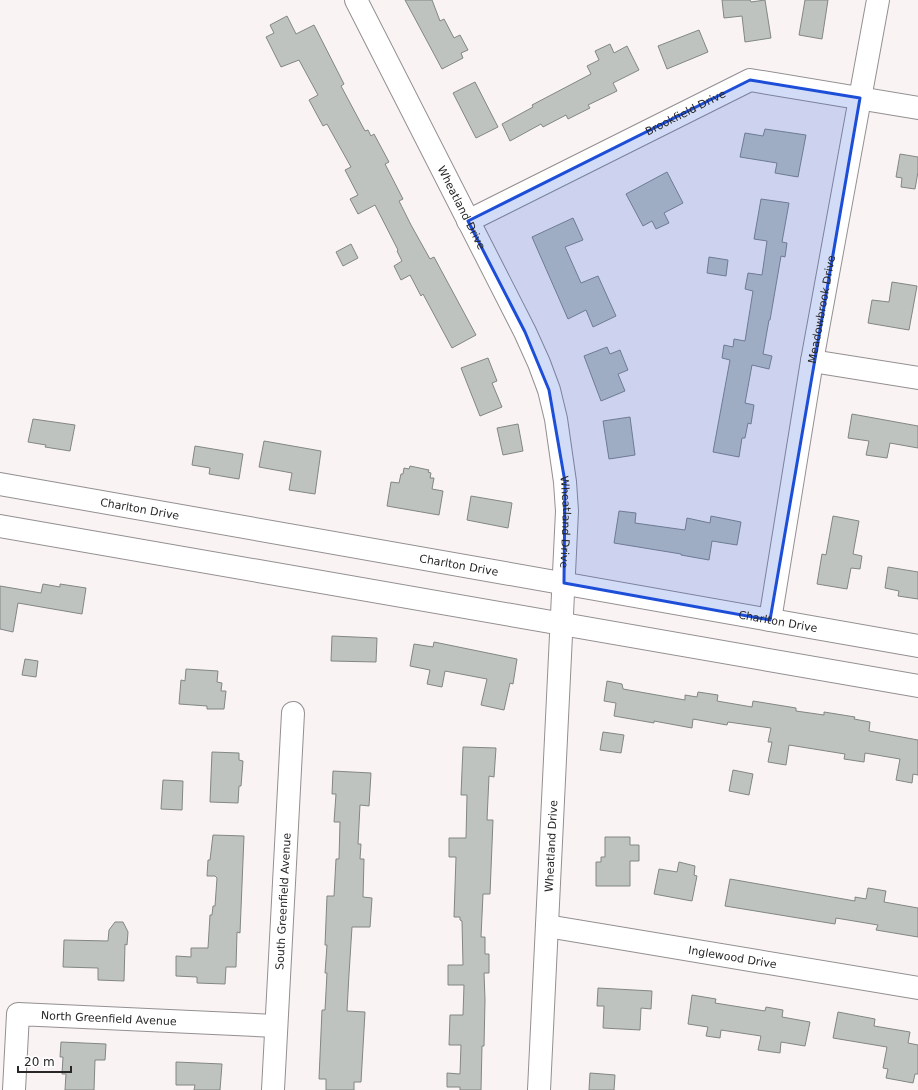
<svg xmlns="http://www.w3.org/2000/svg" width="918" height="1090" font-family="'DejaVu Sans',sans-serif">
<rect width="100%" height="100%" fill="#f9f3f4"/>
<g fill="#bec3c0" stroke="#828684">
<polygon points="405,0 432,0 440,21 444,19 454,38 460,35 468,50 461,53 463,58 442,69"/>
<polygon points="722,0 750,0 751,2 765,0 771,38 745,42 742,16 724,18"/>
<polygon points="805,0 828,0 822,39 799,35"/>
<polygon points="287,16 296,34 314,25 344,84 341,86 365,131 368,130 371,136 374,134 389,162 385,164 403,199 399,201 411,225 430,259 434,257 476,335 452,348 423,294 421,296 410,275 401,280 394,266 402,261 397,251 398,250 375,205 358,214 350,199 358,195 345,170 351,167 327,124 323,126 309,100 318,95 299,60 281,67 266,37 274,33 270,25"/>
<polygon points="699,30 708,52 667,69 658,46"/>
<polygon points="610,44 614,53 627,46 639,70 613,83 617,91 588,105 590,108 568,119 566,115 543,127 541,124 510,141 502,124 533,107 532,105 591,74 587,66 599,60 595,51"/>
<polygon points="475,82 498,127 476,138 453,93"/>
<polygon points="765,129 806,135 798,177 775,173 777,163 740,157 745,133 763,136"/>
<polygon points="900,154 918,157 918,172 915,189 901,187 902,178 896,177"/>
<polygon points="667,172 683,203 664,213 669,223 656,229 652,221 643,226 626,194"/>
<polygon points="761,199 789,203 782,242 787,243 785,257 781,256 770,320 769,320 763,354 772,356 769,369 752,365 745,403 754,405 751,424 748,423 745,438 742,438 739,457 713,452 730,360 722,358 724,345 733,347 734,339 745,341 753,291 745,289 748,273 762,275 767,241 754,239"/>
<polygon points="573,218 583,240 565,247 581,283 598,276 616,316 593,327 586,310 568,319 532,237"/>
<polygon points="351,244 358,258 343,266 336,252"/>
<polygon points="709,257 728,260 726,276 707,273"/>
<polygon points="892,282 917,286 909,330 868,323 872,300 889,302"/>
<polygon points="607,347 610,354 620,350 628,370 618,374 625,391 601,401 584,356"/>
<polygon points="488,358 497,381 492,383 502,407 480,416 461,368"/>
<polygon points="852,414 918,426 918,448 890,443 887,458 866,455 869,441 848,438"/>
<polygon points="630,417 635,455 609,459 603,421"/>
<polygon points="33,419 75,425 70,451 45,447 46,445 28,442"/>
<polygon points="518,424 523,451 503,455 497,428"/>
<polygon points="264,441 321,451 315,494 289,490 292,473 259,467"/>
<polygon points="195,446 243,454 239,479 209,474 210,468 192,465"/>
<polygon points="410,466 429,470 428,472 431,473 430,478 434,478 432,489 443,491 439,515 387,506 391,482 399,483 401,474 403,474 404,468 409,469"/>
<polygon points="471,496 512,503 508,528 467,520"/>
<polygon points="619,511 636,513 635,523 685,530 687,518 710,523 711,516 741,522 737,545 712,541 709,560 681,555 681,554 614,543"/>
<polygon points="833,516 859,521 853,554 862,556 860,569 851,568 847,589 817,584 822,554 826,555"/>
<polygon points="888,567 918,572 918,599 898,596 899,591 885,588"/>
<polygon points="43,584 60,587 60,584 86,588 82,614 18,603 13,632 0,629 0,586 41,593"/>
<polygon points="332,636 377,638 376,662 331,661"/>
<polygon points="434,642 517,659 513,684 510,683 504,710 481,705 487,679 445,671 442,687 427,684 430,670 410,666 414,644 433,647"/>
<polygon points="25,659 38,661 36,677 22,675"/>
<polygon points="186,669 218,671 217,682 222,683 221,691 226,691 224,709 207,709 207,706 179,704 181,680 185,681"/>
<polygon points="607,681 622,684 623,689 685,700 685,695 697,697 698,692 718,695 717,701 752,707 753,701 796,708 796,711 824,715 824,712 855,717 854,719 870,722 869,731 918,740 918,775 913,774 912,783 896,780 900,759 865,753 864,762 844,759 845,754 789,745 786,765 768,762 772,742 768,742 771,728 728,722 727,725 693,719 692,728 654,721 654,723 614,716 616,703 604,701"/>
<polygon points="603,732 624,735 621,753 600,750"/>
<polygon points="463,747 496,748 494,777 489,776 487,820 493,820 490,894 483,894 481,937 485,937 485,954 489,954 489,973 484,973 485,1000 484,1046 482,1046 481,1090 460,1090 460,1087 447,1087 447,1073 460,1074 461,1045 449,1045 450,1015 463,1015 464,985 448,985 448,965 463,965 462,921 460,920 460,917 454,917 456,857 449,857 449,838 466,838 467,795 461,795"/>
<polygon points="212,752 239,753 239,760 243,761 241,786 239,786 238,803 210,802"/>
<polygon points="733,770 753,774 749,795 729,791"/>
<polygon points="333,771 371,773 369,806 360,805 358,844 361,844 360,859 364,859 363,897 372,898 370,927 352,927 349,974 347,1011 365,1012 361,1082 354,1082 354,1090 326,1090 326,1079 319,1079 322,1010 325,1010 327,973 325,973 327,945 325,945 327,896 334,896 336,859 339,859 340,822 334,822 336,794 332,794"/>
<polygon points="163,780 183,781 182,810 161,809"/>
<polygon points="213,835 244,836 240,933 237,932 236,967 226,967 225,984 197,983 197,977 176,976 176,956 191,957 191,948 208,948 210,915 212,915 213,906 215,906 217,878 215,876 207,876 208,860 210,860"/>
<polygon points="605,837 630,837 630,845 639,845 639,861 630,861 630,886 596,886 596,862 601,862 601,857 605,857"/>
<polygon points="679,862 695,866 694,875 697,876 692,901 654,894 659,869 677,872"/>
<polygon points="730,879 855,901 855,897 866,899 868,888 886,891 884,902 918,908 918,937 876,930 878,925 836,918 835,924 725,906"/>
<polygon points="115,922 123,922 128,932 127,945 125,944 124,981 98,980 98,968 63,967 64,940 108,941 109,930"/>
<polygon points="598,988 652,991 651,1009 641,1008 640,1030 603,1028 604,1006 597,1006"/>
<polygon points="692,995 716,999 715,1003 765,1011 766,1007 783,1010 782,1017 810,1022 805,1046 781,1042 780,1053 758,1050 761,1036 721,1030 720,1038 706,1036 708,1027 688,1024"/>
<polygon points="838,1012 875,1019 874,1026 910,1032 908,1043 918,1045 918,1074 915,1074 913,1083 886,1078 888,1069 883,1068 887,1047 833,1038"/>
<polygon points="61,1042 106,1044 105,1060 95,1060 94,1090 65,1090 66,1074 62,1074 63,1057 60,1057"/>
<polygon points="176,1062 222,1064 220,1090 194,1090 195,1085 176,1085"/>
<polygon points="590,1073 615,1075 614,1090 589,1090"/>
</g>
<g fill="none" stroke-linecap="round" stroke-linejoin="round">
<g stroke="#948f90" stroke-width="24">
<g id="minor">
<path id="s1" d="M356 0 525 332 539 363 549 390 556 419 565 482 567 511 539 1090"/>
<path id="s2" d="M468 221 750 80 918 108"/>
<polyline points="812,361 918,378"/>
<path id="s3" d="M0 484 918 646"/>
<polyline points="0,526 918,686"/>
<path id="s4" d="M770 620 812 361 878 0"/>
<path id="s5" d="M547 926 918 988"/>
<path id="s6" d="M14 1090 18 1014 276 1026"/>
<path id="s7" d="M273 1090 293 713"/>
</g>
</g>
<use href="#minor" stroke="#fff" stroke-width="22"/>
</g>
<path fill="#1d4ed8" fill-opacity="0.2" stroke="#1d4ed8" stroke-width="3" stroke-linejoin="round" d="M750 80 860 98 770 620 564 583 565 482 549 390 525 332 468 221Z"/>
<g text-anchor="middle" stroke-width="3.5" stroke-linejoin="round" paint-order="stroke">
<g font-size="11" fill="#282627" stroke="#fff">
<text dy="4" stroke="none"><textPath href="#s2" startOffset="243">Brookfield Drive</textPath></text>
<text dy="4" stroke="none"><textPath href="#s1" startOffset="233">Wheatland Drive</textPath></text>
<text dy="4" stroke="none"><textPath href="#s4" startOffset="315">Meadowbrook Drive</textPath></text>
<text dy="4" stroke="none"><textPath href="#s3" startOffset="142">Charlton Drive</textPath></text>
<text dy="4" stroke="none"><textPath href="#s1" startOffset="569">Wheatland Drive</textPath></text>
<text dy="4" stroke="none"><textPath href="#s3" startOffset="466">Charlton Drive</textPath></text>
<text dy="4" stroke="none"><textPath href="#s3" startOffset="790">Charlton Drive</textPath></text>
<text transform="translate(551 846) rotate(-87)" y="4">Wheatland Drive</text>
<text dy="4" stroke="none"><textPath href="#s7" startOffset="189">South Greenfield Avenue</textPath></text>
<text dy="4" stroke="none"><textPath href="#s5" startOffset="188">Inglewood Drive</textPath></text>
<text dy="4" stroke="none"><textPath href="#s6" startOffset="167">North Greenfield Avenue</textPath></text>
</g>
</g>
<path d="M18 1066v6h53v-6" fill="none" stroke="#282627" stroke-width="2"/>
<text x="24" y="1066" font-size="12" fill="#282627" stroke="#ffffff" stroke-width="3" paint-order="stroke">20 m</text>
</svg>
